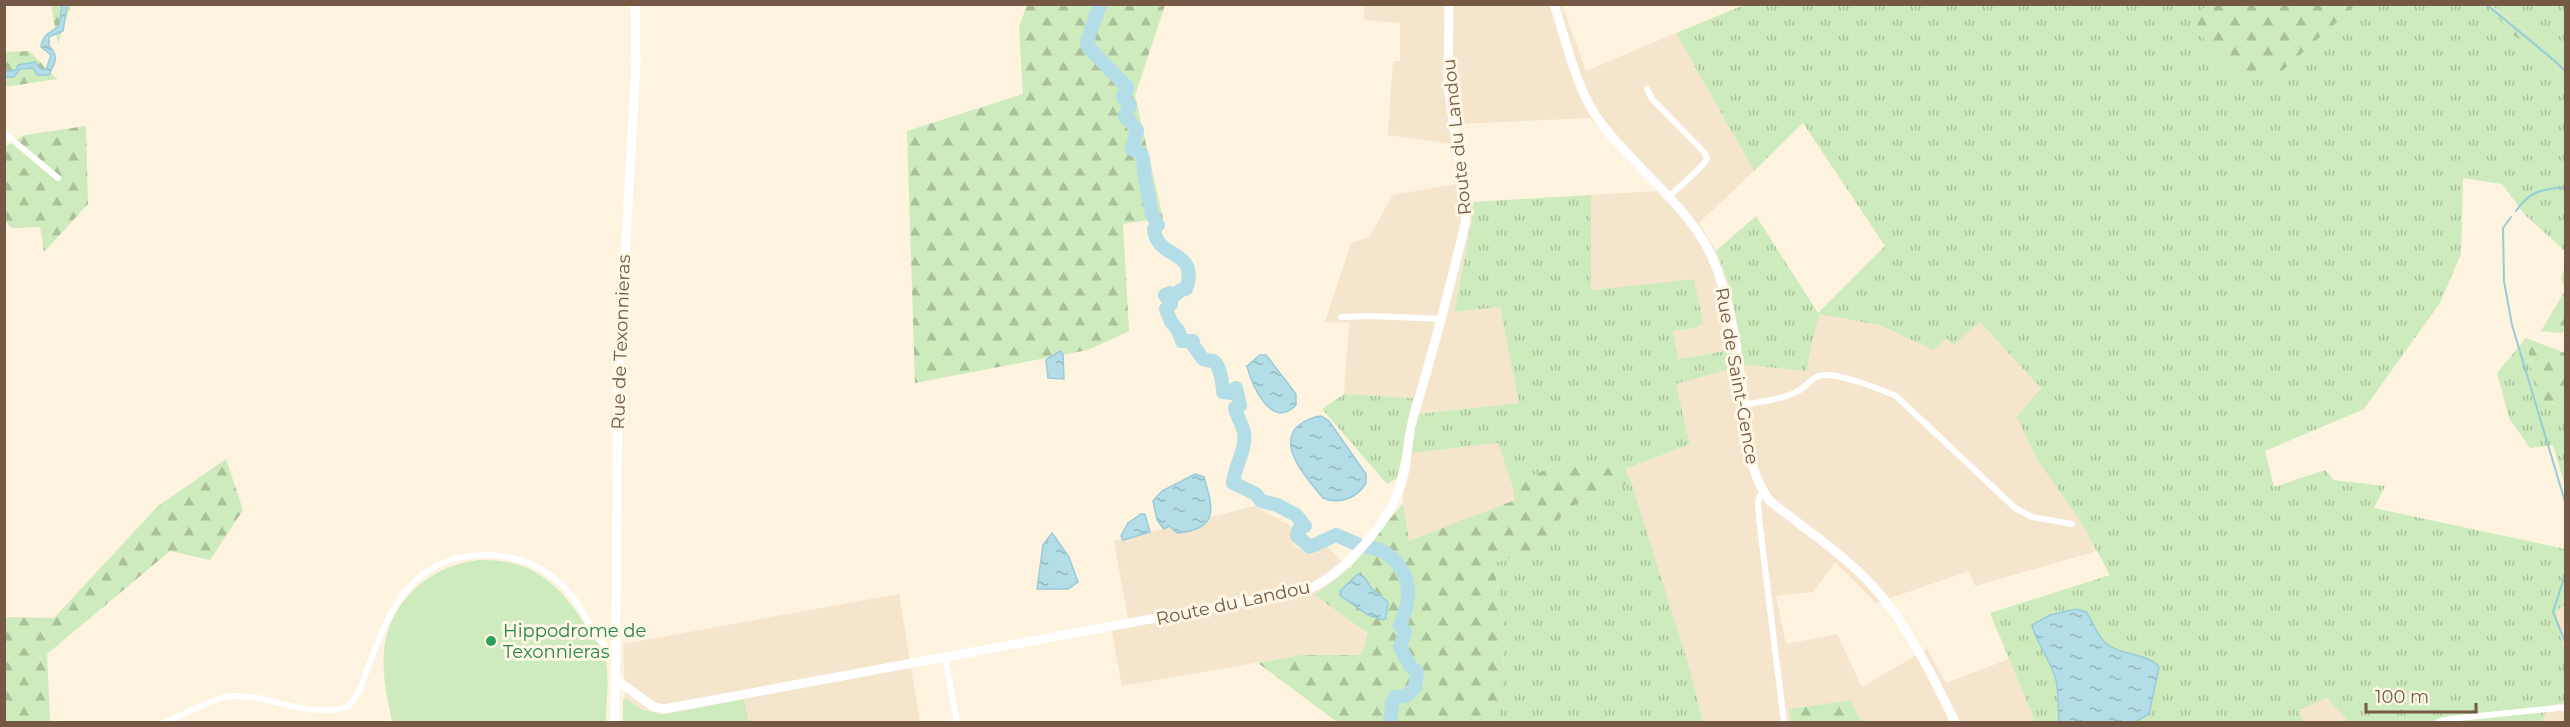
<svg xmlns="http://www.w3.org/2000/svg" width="2570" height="727" font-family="Montserrat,sans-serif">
<defs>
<pattern id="grass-tufts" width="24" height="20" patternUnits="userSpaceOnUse" patternTransform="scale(1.5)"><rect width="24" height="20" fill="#cdebbd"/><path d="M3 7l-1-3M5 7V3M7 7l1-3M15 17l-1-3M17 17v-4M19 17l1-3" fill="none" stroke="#abc19b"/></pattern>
<pattern id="forest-firs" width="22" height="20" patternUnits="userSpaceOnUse" patternTransform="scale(1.5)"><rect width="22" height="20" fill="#cdebbd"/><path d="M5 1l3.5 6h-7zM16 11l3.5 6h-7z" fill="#abc19b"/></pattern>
<pattern id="water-ripples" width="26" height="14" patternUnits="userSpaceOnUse" patternTransform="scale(1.5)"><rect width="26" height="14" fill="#b3dde7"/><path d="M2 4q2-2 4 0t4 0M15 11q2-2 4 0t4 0" fill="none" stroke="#96b6bd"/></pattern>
</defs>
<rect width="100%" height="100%" fill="#fdf3df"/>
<g fill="#f5e5cd">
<polygon points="1364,5 1562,5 1586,71 1676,33 1754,171 1699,223 1716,251 1730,287 1742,348 1677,359 1673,331 1696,328 1693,279 1590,290 1591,195 1657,191 1590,118 1459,124 1460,145 1388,135 1393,61 1400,61 1400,23 1364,20"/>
<polygon points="1468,182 1472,220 1454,312 1500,307 1519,403 1408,415 1412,398 1344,394 1349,323 1325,322 1351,243 1369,237 1393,195"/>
<polygon points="1819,314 1879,325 1933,350 1947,338 1953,346 1980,322 2041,388 2081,522 2097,551 1975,586 1969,571 1876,603 1835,562 1813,592 1776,596 1786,644 1837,634 1862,687 1927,649 1946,683 2009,659 2035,722 1861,722 1851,700 1790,709 1791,722 1703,722 1691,673 1625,469 1690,444 1676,384 1746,365 1806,371"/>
<polygon points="1498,443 1516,500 1409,541 1403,503 1403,454"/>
<polygon points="1255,506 1290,526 1294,545 1311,555 1327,546 1349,569 1316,595 1368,635 1361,655 1301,655 1122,686 1110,622 1128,619 1114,541"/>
<polygon points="899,594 920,722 749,722 744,699 662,715 641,709 625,698 623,644"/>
<polygon points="2565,604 2565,653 2556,612"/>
<polygon points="2327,698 2349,722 2304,722 2299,710"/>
<polygon points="2565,703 2565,722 2543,722 2547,705"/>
</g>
<g fill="url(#grass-tufts)">
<polygon points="1744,5 2490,5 2508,32 2536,49 2565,79 2565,251 2525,215 2502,184 2463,178 2461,254 2440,303 2364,409 2265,451 2274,487 2325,470 2334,480 2385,486 2374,508 2565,549 2565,604 2556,612 2565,653 2565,703 2547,706 2543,722 2349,722 2327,698 2299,710 2304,722 2035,722 1990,613 2110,575 2081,522 2037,459 2017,417 2041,388 1980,322 1953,346 1947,338 1933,350 1879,325 1819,314 1806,371 1746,365 1676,384 1690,444 1625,469 1555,465 1512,486 1498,443 1403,454 1396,479 1387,484 1322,409 1344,394 1413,398 1409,415 1519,403 1500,307 1454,312 1472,220 1470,202 1591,195 1591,290 1694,279 1703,323 1696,328 1673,331 1678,359 1742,348 1730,287 1716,251 1756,216 1818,313 1885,246 1803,123 1754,171 1676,33"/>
<polygon points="2491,5 2565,5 2565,60 2559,56"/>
<polygon points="2526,338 2537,399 2565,407 2565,486 2553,445 2530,448 2509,418 2497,373"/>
<polygon points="1631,482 1691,673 1703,722 1502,722 1499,720 1505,642 1494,563 1540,549 1567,508"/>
</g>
<g fill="url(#forest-firs)">
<polygon points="2212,4 2353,4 2353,5 2348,12 2281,72 2251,77 2221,66 2189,15"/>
<polygon points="51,5 71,5 58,44"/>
<polygon points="1027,5 1165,5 1135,96 1163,218 1123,224 1129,331 1088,350 915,383 907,131 1023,94 1019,27"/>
<polygon points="2490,5 2565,60 2565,79 2536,49 2508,32"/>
<polygon points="29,51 57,79 5,87 5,52"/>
<polygon points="86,126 88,204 44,252 40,227 11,228 5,220 4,147 25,135"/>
<polygon points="2565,266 2565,330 2562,333 2541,331 2565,291 2561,278"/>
<polygon points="2526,338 2565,353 2565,407 2537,399"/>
<polygon points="226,459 243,510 210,560 170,551 47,654 50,722 5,722 5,617 54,618 158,506"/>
<polygon points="1555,465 1625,469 1631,482 1567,508 1540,549 1494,563 1505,642 1499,720 1502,722 1337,722 1258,663 1301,655 1361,655 1368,634 1315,595 1349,569 1403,503 1409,541 1515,500 1512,486"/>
<polygon points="1851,700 1861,722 1791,722 1789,709"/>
</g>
<g fill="#cdebbd">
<path d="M479 560C532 558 559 584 586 626 593 636 602 647 605 658 610 675 606 704 606 722H392C388 700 382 678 384 654 387 603 428 566 479 560Z"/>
<polygon points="625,698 641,709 662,715 744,699 749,722 623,722 623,699"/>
</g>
<g fill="url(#water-ripples)" stroke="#98ccda" stroke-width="1.5">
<path d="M62 5H67L63 31 49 37V46C60 57 55 62 49 75H37L33 68 20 69 14 77H5V72L16 70 18 65 35 62 41 69 46 70 51 55 41 47C43 33 51 33 59 26Z"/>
<polygon points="1060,351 1063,354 1064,379 1048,378 1046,360"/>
<path d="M1260 355H1266L1296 394V405C1271 431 1252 385 1247 366Z"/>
<path d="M1321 416 1329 421 1366 474V483C1357 498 1340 505 1323 498 1309 481 1275 445 1299 425 1306 420 1313 417 1321 416Z"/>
<path d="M1195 474 1204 477C1213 508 1220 529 1177 533L1169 526 1164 529 1157 520 1153 501 1162 491Z"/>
<polygon points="1141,514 1145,514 1150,532 1123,540 1121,536 1128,523"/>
<polygon points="1052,533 1069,557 1078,582 1068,589 1037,589 1043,545"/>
<polygon points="1358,574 1364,577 1372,589 1388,602 1386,618 1383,620 1368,615 1341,596 1340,591"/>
<path d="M2076 609 2086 612C2094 622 2096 636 2107 644 2121 656 2148 653 2159 667L2149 714 2135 722H2059C2058 709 2059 694 2056 680 2051 660 2037 645 2032 625L2050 615Z"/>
</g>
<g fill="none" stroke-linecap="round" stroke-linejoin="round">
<g stroke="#98ccda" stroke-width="2">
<polyline points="2486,4 2556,62 2566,72"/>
<path d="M2516 211C2529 191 2543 189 2566 187"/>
<polyline points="2511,217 2503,228 2504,281 2512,325 2566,505"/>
<polyline points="2566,572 2553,612 2566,644"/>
</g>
<g stroke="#b3dde7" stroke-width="14">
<path d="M1100 4 1087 42 1089 48 1127 87 1123 98 1130 105 1125 116 1137 130 1132 149 1141 153 1143 158 1145 179 1152 214 1158 225 1154 229C1157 261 1200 248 1186 289L1181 290 1175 295 1170 293 1165 295 1171 304 1166 309 1171 322 1178 330 1182 341H1193V345L1203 359C1206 361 1210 360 1213 361 1220 363 1223 386 1223 392L1231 393 1236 388 1240 405 1235 408C1237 416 1242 425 1244 432 1247 449 1234 467 1233 483L1256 494 1261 501 1277 505 1296 515 1305 526 1298 530 1297 536 1310 547 1336 535 1357 544"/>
<path d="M1367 547C1390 549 1408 570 1408 593 1408 604 1404 616 1400 626L1405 632 1400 647 1410 666 1417 672 1415 687 1406 696 1395 697 1392 704 1390 722"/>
</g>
<g stroke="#fff" stroke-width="6">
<path d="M1647 89 1652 99 1704 152 1707 158C1706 165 1677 188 1670 196"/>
<polyline points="4,133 58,178"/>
<polyline points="1341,317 1372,316 1443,319"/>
<path d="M1744 405C1762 401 1782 400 1798 391 1808 386 1812 375 1825 375 1841 374 1880 389 1896 396L2015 508 2032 517 2072 524"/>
<polyline points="1762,491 1758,502 1759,519 1784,722"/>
<polyline points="945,658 957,722"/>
<path d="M165 722C181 716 215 698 230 696 269 694 309 719 347 707 359 696 363 682 368 667 388 616 406 564 469 556 496 553 521 556 544 571 558 579 570 592 579 606 589 621 597 644 614 652"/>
<polyline points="2438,722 2449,719 2566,707"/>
</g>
<g stroke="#fff" stroke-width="9">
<path d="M1554 4C1567 43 1576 90 1601 123 1638 173 1697 210 1718 272 1733 314 1738 358 1744 402 1749 437 1747 472 1770 501 1802 527 1838 550 1866 579 1903 616 1933 676 1955 722"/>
<path d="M615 679 654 707 664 709 1307 590C1347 572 1395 517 1404 473 1408 454 1408 434 1414 415 1433 351 1450 288 1465 224L1466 213 1448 85 1449 4"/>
<polyline points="615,722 618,380 636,63 635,4"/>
</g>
</g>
<circle fill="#2e9e5b" stroke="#fff7e6" stroke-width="2" cx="491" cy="641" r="6"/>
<g text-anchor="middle" stroke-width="6" stroke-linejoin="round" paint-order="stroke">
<g font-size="18" fill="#755945" stroke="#fff7e6">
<text transform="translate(1457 137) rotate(-96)" y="6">Route du Landou</text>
<text transform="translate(621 342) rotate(-88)" y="6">Rue de Texonnieras</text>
<text transform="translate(1737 376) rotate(80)" y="6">Rue de Saint-Gence</text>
<text transform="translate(1233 603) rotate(-12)" y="6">Route du Landou</text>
</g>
<g font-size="18" fill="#27864d" stroke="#fff7e6" text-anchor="start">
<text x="503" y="637">Hippodrome de<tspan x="503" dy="21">Texonnieras</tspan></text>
</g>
</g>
<rect width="2570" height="727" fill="none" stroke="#755945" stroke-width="12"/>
<path d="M2366 703v9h110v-9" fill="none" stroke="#755945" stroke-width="3"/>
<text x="2375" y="703" font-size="18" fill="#755945" stroke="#fff7e6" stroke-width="4.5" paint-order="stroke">100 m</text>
</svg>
